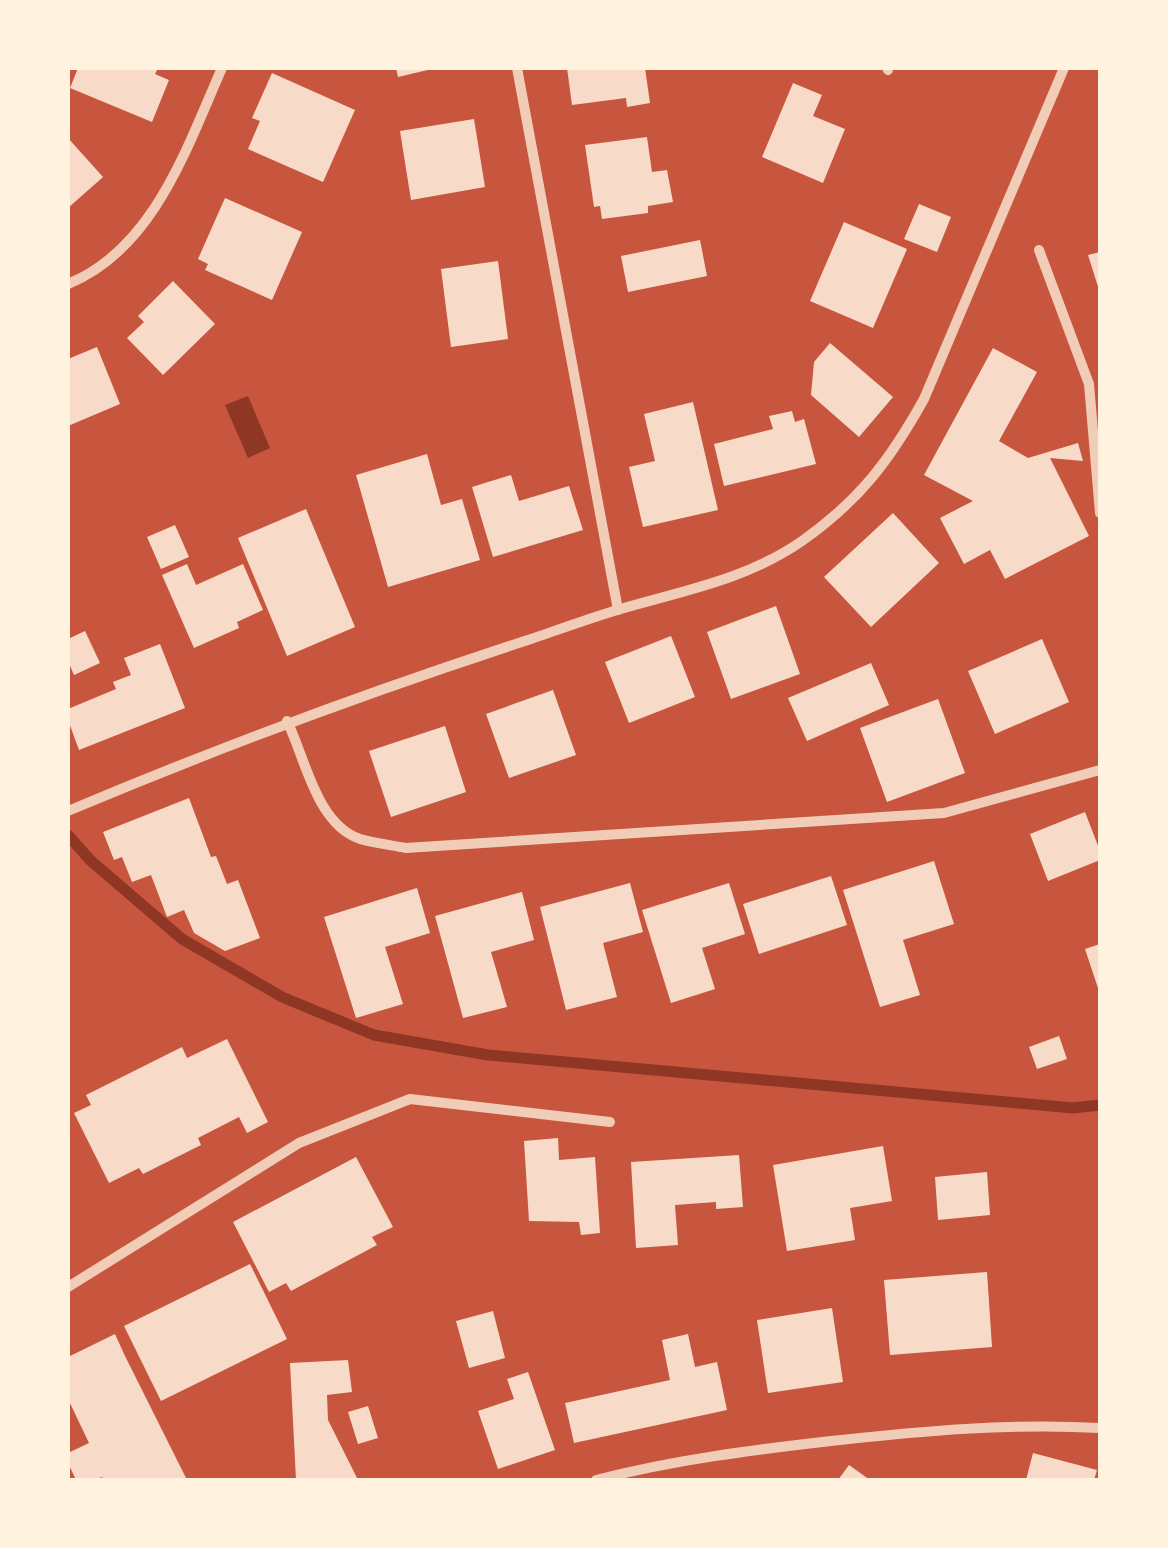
<svg xmlns="http://www.w3.org/2000/svg" width="1168" height="1548" font-family="'PT Sans',sans-serif">
<rect width="100%" height="100%" fill="#c8553d"/>
<polygon fill="#8f3625" points="248,396 270,448 248,458 225,405"/>
<g fill="none" stroke-linecap="round" stroke-linejoin="round">
<polyline stroke="#8f3625" stroke-width="11" points="68,835 90,860 182,939 282,997 374,1035 488,1055 1073,1108 1100,1105"/>
</g>
<g fill="#f7dbc8">
<polygon points="78,68 158,68 155,74 169,80 152,122 70,88"/>
<polygon points="396,68 432,68 432,69 398,77"/>
<polygon points="567,68 645,68 650,103 627,107 626,98 572,105"/>
<polygon points="272,73 355,110 323,182 248,149 260,121 252,118"/>
<polygon points="793,83 822,95 813,116 845,129 823,183 762,157"/>
<polygon points="474,119 485,187 411,200 400,131"/>
<polygon points="647,137 652,172 667,170 673,202 648,206 648,213 602,219 600,206 594,207 585,145"/>
<polygon points="68,138 103,177 68,208"/>
<polygon points="225,198 302,232 272,300 205,270 208,264 198,259"/>
<polygon points="919,204 951,217 937,252 904,239"/>
<polygon points="844,222 907,249 873,328 810,301"/>
<polygon points="700,240 707,276 628,292 621,256"/>
<polygon points="1100,252 1100,293 1088,255"/>
<polygon points="498,261 508,339 451,347 441,269"/>
<polygon points="173,281 215,324 163,375 127,338 144,322 138,316"/>
<polygon points="830,343 893,397 859,437 811,395 814,362"/>
<polygon points="97,347 120,404 68,426 68,359"/>
<polygon points="993,348 1037,372 999,441 1028,458 1078,443 1083,461 1050,458 1089,536 1005,579 990,550 964,564 940,518 973,501 924,475"/>
<polygon points="693,402 718,510 643,527 629,467 655,461 644,414"/>
<polygon points="792,411 795,422 804,419 816,464 724,486 714,444 773,429 769,416"/>
<polygon points="427,454 441,505 462,499 480,560 388,587 356,475"/>
<polygon points="511,475 519,501 569,486 583,530 493,557 472,487"/>
<polygon points="306,509 355,627 287,656 238,538"/>
<polygon points="893,513 939,563 871,627 824,577"/>
<polygon points="175,525 189,557 161,569 147,537"/>
<polygon points="187,564 196,585 243,564 263,610 237,622 239,628 194,648 162,575"/>
<polygon points="776,606 800,674 731,699 707,632"/>
<polygon points="85,631 100,663 74,675 68,661 68,639"/>
<polygon points="671,636 695,697 629,723 605,662"/>
<polygon points="1042,639 1069,702 995,734 968,671"/>
<polygon points="160,644 185,708 79,750 68,720 68,709 116,689 113,682 131,675 124,658"/>
<polygon points="871,663 889,705 807,741 788,698"/>
<polygon points="553,690 576,755 509,778 486,714"/>
<polygon points="938,699 965,773 887,802 860,728"/>
<polygon points="445,726 466,792 391,817 369,751"/>
<polygon points="189,798 211,857 216,856 227,884 238,880 260,938 225,951 194,933 184,910 167,917 151,875 132,882 122,857 114,860 103,832"/>
<polygon points="1085,812 1100,851 1100,860 1048,881 1030,834"/>
<polygon points="934,861 954,924 903,940 920,995 880,1007 843,890"/>
<polygon points="831,876 847,925 759,954 743,904"/>
<polygon points="630,883 643,932 603,943 617,997 566,1010 540,907"/>
<polygon points="729,883 745,934 702,948 715,989 671,1003 642,910"/>
<polygon points="417,888 430,933 385,947 403,1004 356,1018 324,917"/>
<polygon points="522,892 534,940 491,952 507,1007 463,1018 435,916"/>
<polygon points="1100,944 1100,994 1085,949"/>
<polygon points="1059,1036 1067,1059 1037,1069 1029,1047"/>
<polygon points="227,1039 268,1122 247,1133 239,1117 198,1138 201,1145 143,1174 139,1168 109,1183 74,1113 91,1105 86,1095 182,1047 187,1058"/>
<polygon points="558,1138 559,1160 595,1157 600,1233 581,1235 579,1222 529,1221 524,1141"/>
<polygon points="883,1146 892,1201 850,1208 855,1240 787,1251 773,1165"/>
<polygon points="739,1155 743,1207 716,1209 716,1202 675,1205 678,1245 636,1248 631,1162"/>
<polygon points="356,1157 393,1227 372,1237 377,1245 291,1291 286,1283 269,1292 233,1222"/>
<polygon points="987,1172 990,1215 938,1220 935,1177"/>
<polygon points="250,1264 287,1339 161,1401 124,1326"/>
<polygon points="987,1272 992,1347 890,1355 884,1280"/>
<polygon points="832,1308 843,1382 768,1393 757,1320"/>
<polygon points="493,1311 505,1358 469,1368 456,1321"/>
<polygon points="115,1334 125,1356 187,1480 104,1480 102,1477 95,1480 76,1480 68,1463 68,1453 89,1443 68,1399 68,1357"/>
<polygon points="688,1334 695,1367 717,1362 727,1410 574,1443 565,1403 670,1380 662,1340"/>
<polygon points="348,1360 352,1392 327,1395 328,1420 358,1480 296,1480 290,1363"/>
<polygon points="528,1372 555,1450 498,1469 478,1411 514,1399 507,1379"/>
<polygon points="368,1406 378,1438 358,1444 348,1412"/>
<polygon points="1033,1453 1097,1470 1094,1480 1026,1480"/>
<polygon points="849,1465 870,1480 838,1480"/>
</g>
<g fill="none" stroke-linecap="round" stroke-linejoin="round">
<g stroke="#f1ccb7" stroke-width="10">
<polyline points="517,68 618,610"/>
<polyline points="887,68 888,70"/>
<polyline points="1039,250 1089,384 1100,513"/>
<path d="M68 284C154 249 187 147 222 68"/>
<path d="M287 721C305 757 316 824 360 839 374 843 391 845 406 848L944 813 1100 770"/>
<path d="M68 811C220 747 374 690 531 639 560 629 588 619 617 610 681 591 746 580 802 541 860 500 890 460 924 399L1064 68"/>
<polyline points="68,1287 299,1143 410,1099 610,1122"/>
<path d="M596 1480C673 1460 752 1450 831 1441 922 1431 1009 1423 1100 1428"/>
</g>
</g>
<rect width="1168" height="1548" fill="none" stroke="#fff3e0" stroke-width="140"/>
</svg>
